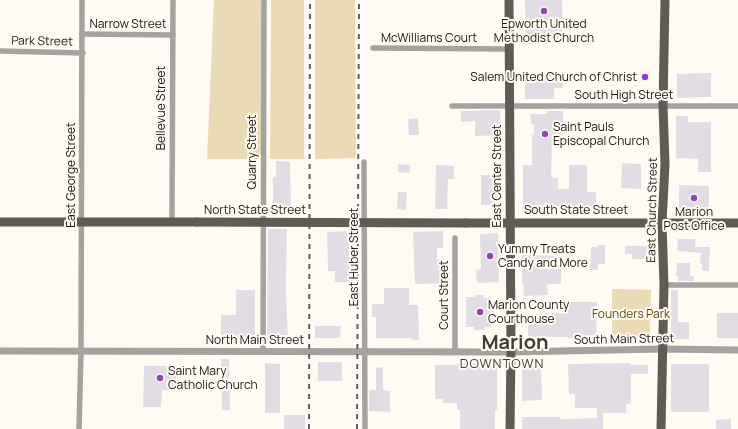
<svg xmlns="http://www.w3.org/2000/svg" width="738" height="429" font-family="Manrope,sans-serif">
<rect width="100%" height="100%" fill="#fffbf3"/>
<g fill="#eadab5">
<polygon points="214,0 264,0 261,159 207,159"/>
<polygon points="271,0 304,0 304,159 270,159"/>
<polygon points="315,0 355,0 356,158 315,159"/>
<polygon points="612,289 651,290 650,339 612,339"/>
</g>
<g fill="#e2dde5">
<polygon points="525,0 562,0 563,39 555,40 555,43 526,44"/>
<polygon points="711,73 711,97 677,98 677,74"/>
<polygon points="525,74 563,74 563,88 554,88 554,99 525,99"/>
<polygon points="500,110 501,135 475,136 475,121 461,122 461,111"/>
<polygon points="547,111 563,111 563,134 557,134 557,137 552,137 551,177 558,178 558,189 569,189 569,165 587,165 587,192 596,192 596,211 561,211 561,212 523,212 523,165 532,165 532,135 534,135 534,124 531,124 530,114 547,114"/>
<polygon points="676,116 688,116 688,122 711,122 711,172 698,172 698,159 676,158"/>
<polygon points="418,118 419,135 409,135 408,119"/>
<polygon points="276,161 290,162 291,214 273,213 273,177 276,177"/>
<polygon points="622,163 641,164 641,189 621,188"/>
<polygon points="398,164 410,165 410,173 398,172"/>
<polygon points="436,165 454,166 454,179 448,179 447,209 435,209"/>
<rect x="481" y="175" width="16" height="30"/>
<polygon points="679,185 709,186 709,210 679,210"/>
<polygon points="398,192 407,192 406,210 397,209"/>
<polygon points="268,229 287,229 286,287 288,342 267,342"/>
<polygon points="349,231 350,282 335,282 335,271 328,271 327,232"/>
<polygon points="443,231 443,248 437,248 437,260 444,260 444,266 450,266 450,283 415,284 413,232"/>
<polygon points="498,233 499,282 477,283 476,270 481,269 480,234"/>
<polygon points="678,239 695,239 695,247 710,247 709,271 702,271 702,264 700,264 701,253 677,251"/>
<polygon points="598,245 605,245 605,264 598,264 598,270 590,270 591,247 598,247"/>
<polygon points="625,246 649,246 649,255 647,255 647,259 632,259 632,254 625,254"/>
<polygon points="522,255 561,256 561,284 547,284 548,295 524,296 523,284 522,284"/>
<polygon points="677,263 690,263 690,276 694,276 694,281 678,281 678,276 676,276"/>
<polygon points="384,288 409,288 409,305 418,305 419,340 412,340 412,338 376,338 376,317 372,317 372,304 384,304"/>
<polygon points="236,290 255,290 255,338 221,338 221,315 236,315"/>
<polygon points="671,290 678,290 678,322 689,322 689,339 671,339"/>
<polygon points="475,295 484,295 484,298 491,298 491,307 494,307 494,317 491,317 491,327 485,327 485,330 474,330 474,327 466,327 466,297 475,297"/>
<polygon points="568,302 597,302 596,339 567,338 567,337 528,337 528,314 568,313"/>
<rect x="717" y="313" width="21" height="25"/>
<polygon points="315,326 341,326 340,338 315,338"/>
<polygon points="221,359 229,359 230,410 222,410"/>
<rect x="318" y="362" width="24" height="19"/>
<polygon points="265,363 280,364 280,413 265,413"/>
<polygon points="457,363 497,363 497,410 495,410 495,429 460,429 460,410 457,410 457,403 443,403 443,399 435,399 435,365 457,365"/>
<polygon points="523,363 541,363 542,400 522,401 522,368"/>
<polygon points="631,363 631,365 648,365 648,374 631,374 631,404 626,404 626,413 603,413 603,429 522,429 522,417 560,417 560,419 597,418 597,408 575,408 575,394 569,394 568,364"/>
<rect x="671" y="364" width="38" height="48"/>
<polygon points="144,366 176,366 176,391 162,390 161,407 143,407"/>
<polygon points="383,367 383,390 390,391 390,412 369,411 369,390 376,390 376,368"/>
<rect x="284" y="415" width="21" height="14"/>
<polygon points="731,419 731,429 716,429 716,420"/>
</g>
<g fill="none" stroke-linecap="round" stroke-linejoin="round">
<g stroke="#a5a3a0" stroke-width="5.5">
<polyline points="82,34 173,35"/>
<polyline points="373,48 509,49"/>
<polyline points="0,51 83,53"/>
<polyline points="452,106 738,106"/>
<polyline points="364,162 365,429"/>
<polyline points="172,216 173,0"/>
<polyline points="664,285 738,285"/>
<polyline points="263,351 264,0"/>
<polyline points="455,352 455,238"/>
<polyline points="79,429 81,351 82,0"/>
</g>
<polyline stroke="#a5a3a0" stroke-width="7" points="0,351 511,352 662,349 738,350"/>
<g stroke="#5e5c55" stroke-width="9">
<polyline points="509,0 511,352 510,429"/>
<polyline points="0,222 197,222"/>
<polyline points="465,223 738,223"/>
<polyline points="661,429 664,285 662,223 665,164 663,106 665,0"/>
</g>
<g stroke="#62605b" stroke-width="2" stroke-dasharray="5 5" stroke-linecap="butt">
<polyline points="309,429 310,0"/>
<polyline points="357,429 359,0"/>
</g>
<polyline stroke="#5e5c55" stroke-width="9" points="197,222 465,223"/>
</g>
<g fill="#9344b4" stroke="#fffbf3" stroke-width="1.5">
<circle cx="544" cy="11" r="4"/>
<circle cx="645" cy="77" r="4"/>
<circle cx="545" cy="134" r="4"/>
<circle cx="694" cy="198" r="4"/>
<circle cx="490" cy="256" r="4"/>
<circle cx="480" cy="312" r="4"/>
<circle cx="160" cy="378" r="4"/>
</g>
<g text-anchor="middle" stroke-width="4" stroke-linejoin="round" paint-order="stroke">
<g font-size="12" fill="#191815" stroke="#fffbf3">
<text x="128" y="28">Narrow Street</text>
<text x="429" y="42">McWilliams Court</text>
<text transform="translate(42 41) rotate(1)" y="4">Park Street</text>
<text x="624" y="99">South High Street</text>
<text transform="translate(161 108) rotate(-90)" y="4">Bellevue Street</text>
<text transform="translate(252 152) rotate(-90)" y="4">Quarry Street</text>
<text transform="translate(71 175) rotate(-90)" y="4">East George Street</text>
<text transform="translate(497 176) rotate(-90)" y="4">East Center Street</text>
<text x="255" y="214">North State Street</text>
<text x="576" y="214">South State Street</text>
<text transform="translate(652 210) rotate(-89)" y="4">East Church Street</text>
<text transform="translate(354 257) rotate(-90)" y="4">East Huber Street</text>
<text transform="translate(444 295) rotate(-90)" y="4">Court Street</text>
<text transform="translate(624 339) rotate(-1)" y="4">South Main Street</text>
<text x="255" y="344">North Main Street</text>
</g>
<g font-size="12" fill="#191815" stroke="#fffbf3" text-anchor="start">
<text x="544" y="28" text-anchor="middle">Epworth United<tspan x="544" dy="14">Methodist Church</tspan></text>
<text x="637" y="81" text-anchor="end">Salem United Church of Christ</text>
<text x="553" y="131">Saint Pauls<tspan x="553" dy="14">Episcopal Church</tspan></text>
<text x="694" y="216" text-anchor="middle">Marion<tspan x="694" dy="14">Post Office</tspan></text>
<text x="498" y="253">Yummy Treats<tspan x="498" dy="14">Candy and More</tspan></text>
<text x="488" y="309">Marion County<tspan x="488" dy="14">Courthouse</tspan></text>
<text x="168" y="375">Saint Mary<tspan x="168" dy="14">Catholic Church</tspan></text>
</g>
<g font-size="12" fill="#604b0c" stroke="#fffbf3">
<text x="631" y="318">Founders Park</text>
</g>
<g font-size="13" letter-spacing="1" fill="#3f3d36" stroke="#fffbf3">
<text x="502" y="368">DOWNTOWN</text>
</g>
<g font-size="20" font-weight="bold" fill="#3f3d36" stroke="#fffbf3">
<text x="515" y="349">Marion</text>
</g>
</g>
</svg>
